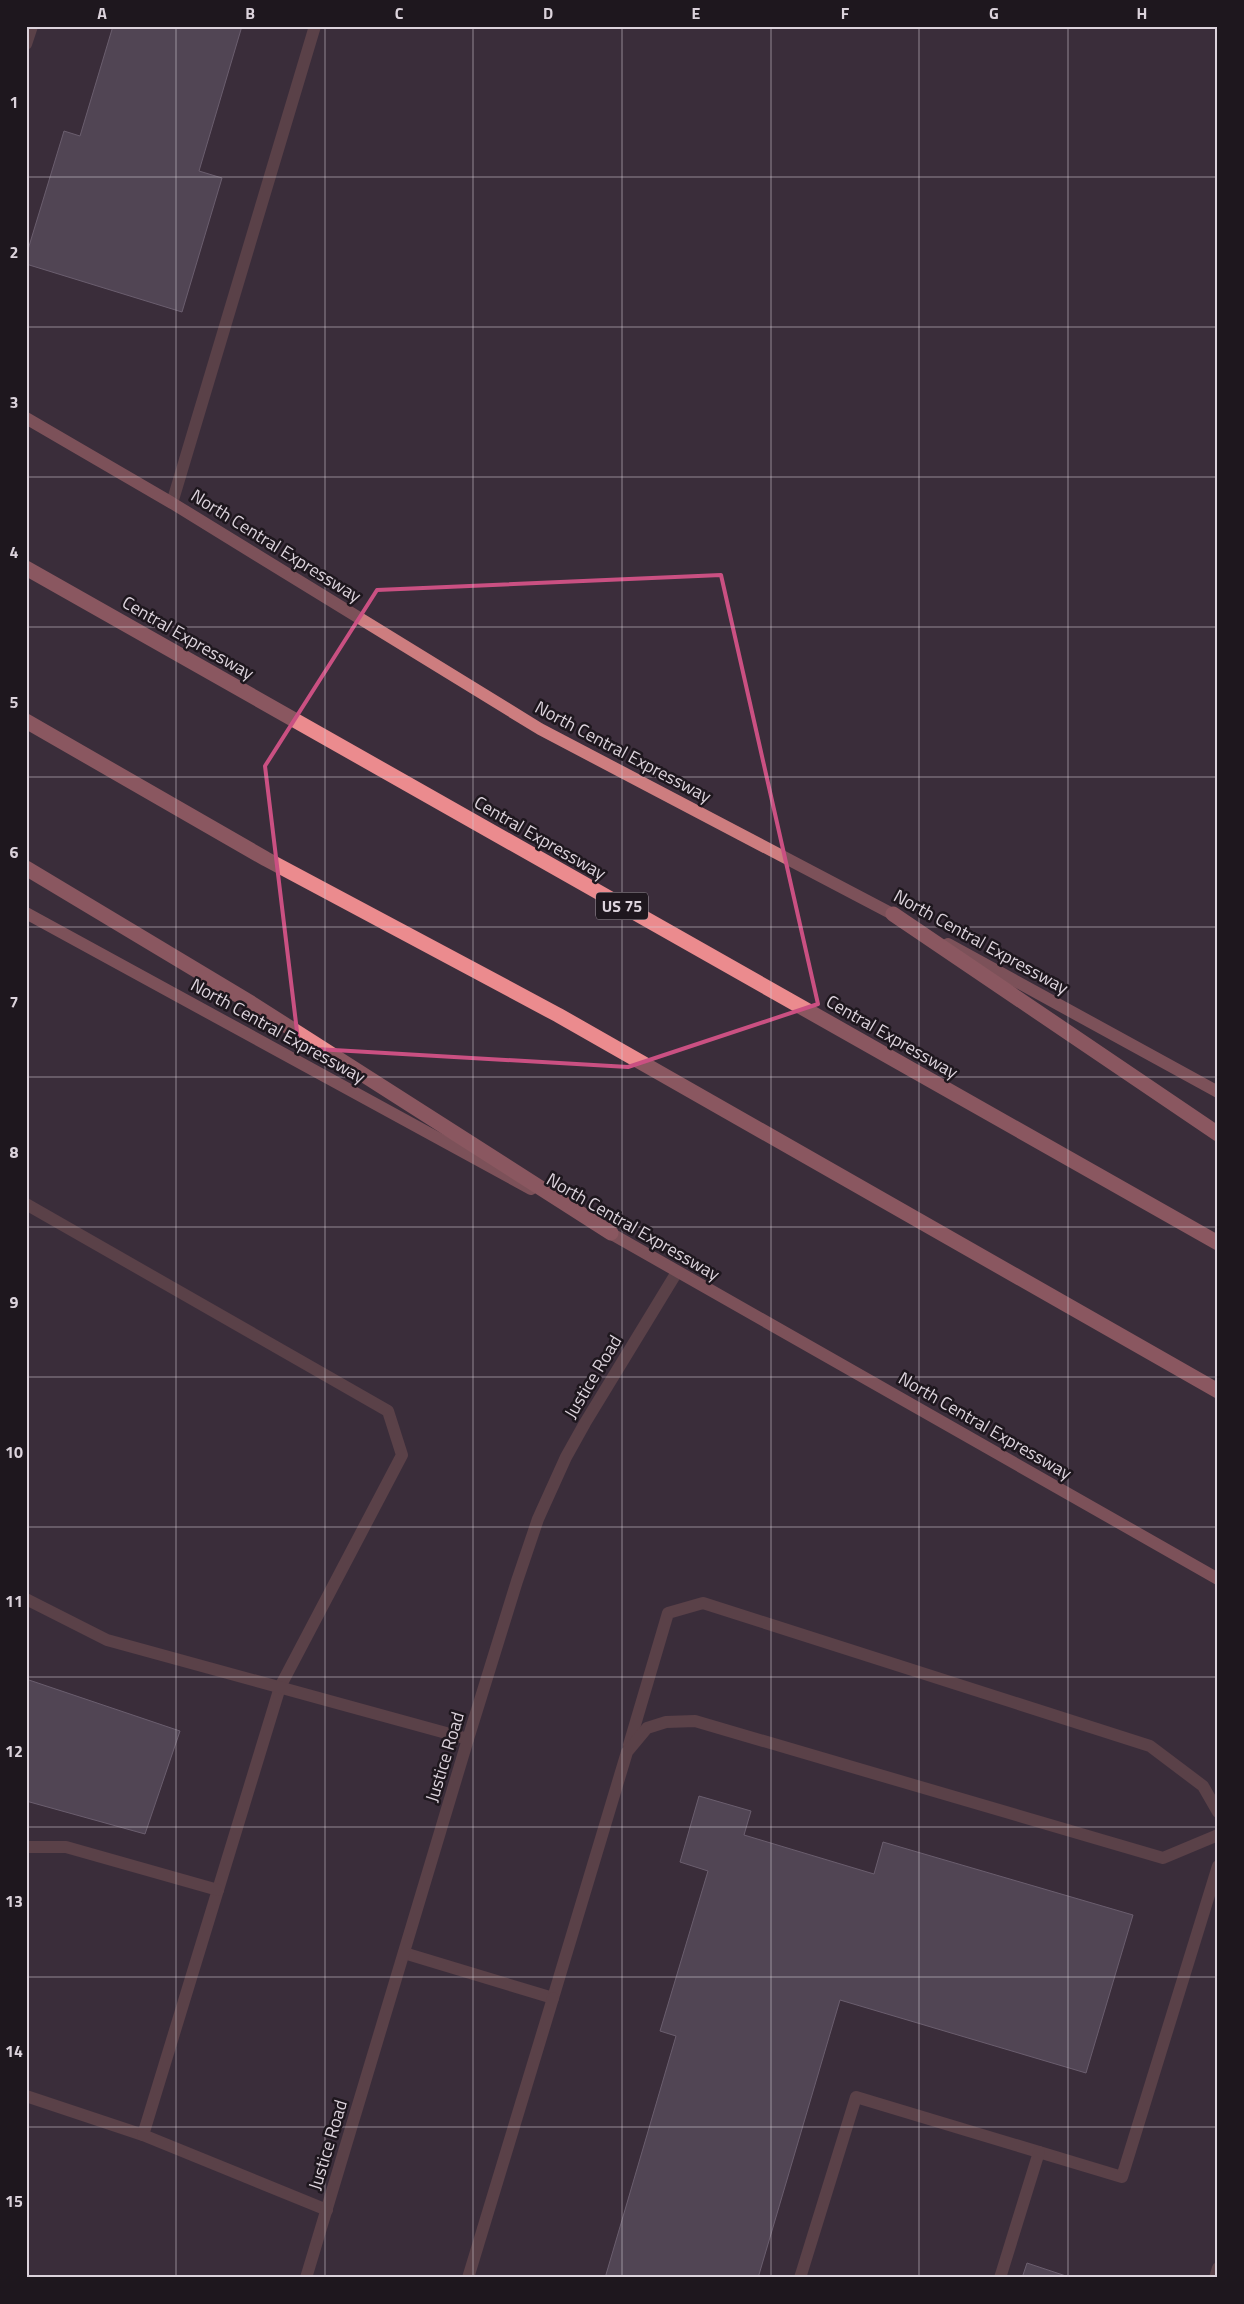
<svg xmlns="http://www.w3.org/2000/svg" width="1244" height="2304" font-family="'Titillium Web',sans-serif">
<rect width="100%" height="100%" fill="#3b2d3b"/>
<g fill="#6d6274" stroke="#a498ac">
<polygon points="113,26 242,26 199,171 222,178 182,312 26,264 26,256 64,131 80,136"/>
<polygon points="26,1679 180,1731 145,1834 26,1801"/>
<polygon points="699,1796 751,1811 744,1835 874,1874 883,1842 1133,1915 1086,2073 840,2000 758,2278 605,2278 676,2036 660,2031 708,1871 680,1862"/>
<polygon points="1027,2263 1072,2278 1022,2278"/>
</g>
<g fill="none" stroke-linecap="round" stroke-linejoin="round">
<g stroke="#815959" stroke-width="12">
<polyline points="26,44 32,26"/>
<polyline points="172,503 315,26"/>
<polyline points="26,1204 388,1411 402,1455 280,1687 143,2135 26,2096"/>
<polyline points="26,1599 107,1640 468,1739"/>
<polyline points="629,1745 668,1613 703,1603 1150,1746 1203,1786 1218,1812"/>
<polyline points="26,1847 66,1847 218,1890"/>
<polyline points="404,1953 553,1998 627,1752 647,1728 666,1722 695,1721 1163,1858 1218,1835"/>
<polyline points="143,2135 327,2210"/>
<polyline points="306,2278 468,1739 517,1581 538,1519 566,1457 585,1423 677,1272"/>
<polyline points="468,2278 553,1998"/>
<polyline points="800,2278 856,2097 1122,2177 1218,1866"/>
<polyline points="1000,2278 1039,2152"/>
<polyline points="1215,2278 1218,2268"/>
</g>
<g stroke="#cd7d7f" stroke-width="12">
<polyline points="26,418 172,503 540,729 900,918"/>
<polyline points="26,913 531,1189"/>
<polyline points="948,944 1218,1092"/>
<polyline points="603,1229 1218,1579"/>
</g>
<g stroke="#eb8b8e" stroke-width="15">
<polyline points="26,568 1218,1243"/>
<polyline points="26,721 266,859 558,1015 1218,1391"/>
<polyline points="26,868 251,1003 611,1233"/>
<polyline points="893,914 1218,1134"/>
</g>
</g>
<path d="M0 0H1244V2304H0ZM721 575 818 1004 628 1067 299 1048 265 766 377 590Z" fill="#3b2d3b" fill-opacity=".55" fill-rule="evenodd"/>
<path fill="none" stroke="#ca5082" stroke-width="4" stroke-linejoin="round" d="M721 575 818 1004 628 1067 299 1048 265 766 377 590Z"/>
<path fill="none" stroke="#dcd3dc" stroke-width="1" stroke-opacity="0.55" d="M176 26V2278M325 26V2278M473 26V2278M622 26V2278M771 26V2278M919 26V2278M1068 26V2278M26 177H1218M26 327H1218M26 477H1218M26 627H1218M26 777H1218M26 927H1218M26 1077H1218M26 1227H1218M26 1377H1218M26 1527H1218M26 1677H1218M26 1827H1218M26 1977H1218M26 2127H1218"/>
<g text-anchor="middle" stroke-width="5" stroke-linejoin="round" paint-order="stroke">
<rect fill="#1e171e" stroke="#a39ba3" stroke-width="1" x="596" y="892.5" width="52" height="27" rx="4"/>
<g font-size="16" font-weight="bold" fill="#dcd3dc">
<text x="622" y="912">US 75</text>
</g>
<g font-size="18" fill="#dcd3dc" stroke="#1e171e">
<text transform="translate(276 546) rotate(32)" y="6">North Central Expressway</text>
<text transform="translate(188 638) rotate(30)" y="6">Central Expressway</text>
<text transform="translate(623 752) rotate(28)" y="6">North Central Expressway</text>
<text transform="translate(540 838) rotate(30)" y="6">Central Expressway</text>
<text transform="translate(981 942) rotate(29)" y="6">North Central Expressway</text>
<text transform="translate(278 1031) rotate(29)" y="6">North Central Expressway</text>
<text transform="translate(892 1037) rotate(30)" y="6">Central Expressway</text>
<text transform="translate(633 1227) rotate(30)" y="6">North Central Expressway</text>
<text transform="translate(593 1377) rotate(-59)" y="6">Justice Road</text>
<text transform="translate(985 1426) rotate(30)" y="6">North Central Expressway</text>
<text transform="translate(445 1757) rotate(-73)" y="6">Justice Road</text>
<text transform="translate(328 2145) rotate(-73)" y="6">Justice Road</text>
</g>
</g>
<rect width="1244" height="2304" fill="none" stroke="#1e171e" stroke-width="55"/>
<rect x="28" y="28" width="1188" height="2248" fill="none" stroke="#dcd3dc" stroke-width="2"/>
<g font-size="16" text-anchor="middle" font-weight="bold" fill="#dcd3dc">
<text x="102" y="19">A</text>
<text x="250" y="19">B</text>
<text x="399" y="19">C</text>
<text x="548" y="19">D</text>
<text x="696" y="19">E</text>
<text x="845" y="19">F</text>
<text x="994" y="19">G</text>
<text x="1142" y="19">H</text>
<text x="14" y="108">1</text>
<text x="14" y="258">2</text>
<text x="14" y="408">3</text>
<text x="14" y="558">4</text>
<text x="14" y="708">5</text>
<text x="14" y="858">6</text>
<text x="14" y="1008">7</text>
<text x="14" y="1158">8</text>
<text x="14" y="1308">9</text>
<text x="14" y="1458">10</text>
<text x="14" y="1607">11</text>
<text x="14" y="1757">12</text>
<text x="14" y="1907">13</text>
<text x="14" y="2057">14</text>
<text x="14" y="2207">15</text>
</g>
</svg>
